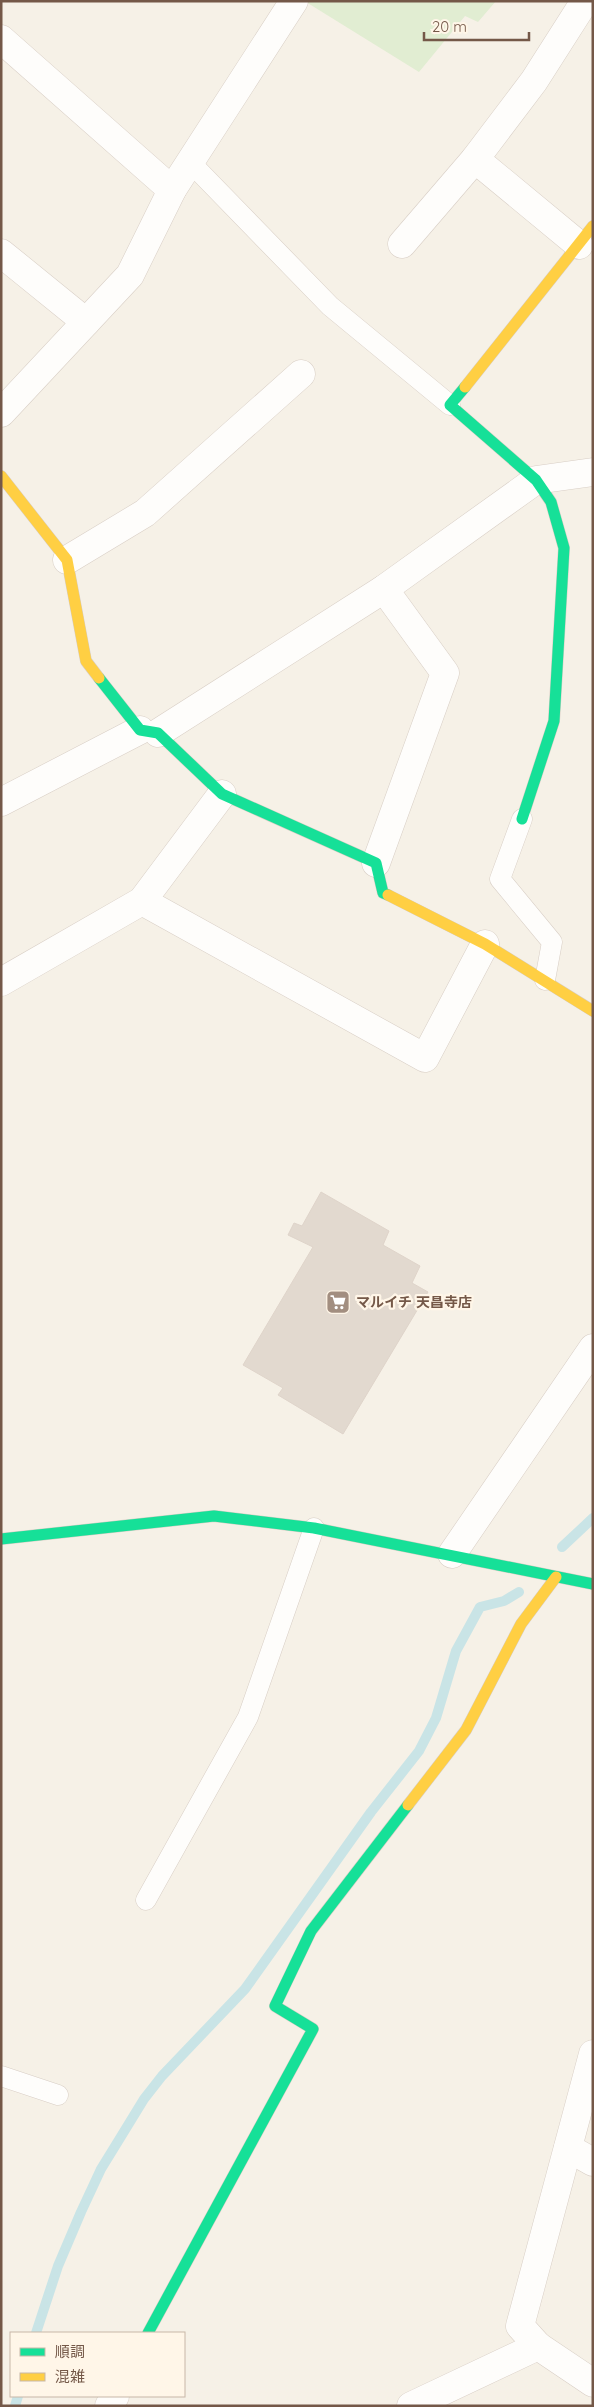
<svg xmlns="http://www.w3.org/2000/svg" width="594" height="2407" font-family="Quicksand,'Noto Sans JP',sans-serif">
<rect width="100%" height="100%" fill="#f6f1e7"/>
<polygon fill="#e1edd2" points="496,1 478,22 465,16 419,72 306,2"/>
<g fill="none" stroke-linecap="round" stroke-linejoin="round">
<g stroke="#c9e4e6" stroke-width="10">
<polyline points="562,1547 593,1518"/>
<polyline points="36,2333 58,2266 81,2212 101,2169 125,2130 144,2099 162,2076 245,1989 371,1812 419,1751 436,1718 456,1651 480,1607 504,1601 519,1592"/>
<polyline points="15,2406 18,2396"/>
</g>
</g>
<polygon fill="#e2d9cf" stroke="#dfd4ca" points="321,1192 389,1231 383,1245 420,1266 412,1283 428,1292 343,1434 278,1395 283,1388 243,1365 313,1247 288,1235 294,1223 302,1226"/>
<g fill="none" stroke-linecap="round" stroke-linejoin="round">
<g stroke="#d8cec5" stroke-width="21">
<g id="lane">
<polyline points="190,162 330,306 450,405"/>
<polyline points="522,819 500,879 552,942 545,980"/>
<polyline points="146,1900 248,1717 314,1528"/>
<polyline points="1,2076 58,2095"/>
</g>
</g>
<g stroke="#d8cec5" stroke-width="29">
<g id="street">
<polyline points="1,39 172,190"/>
<polyline points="402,244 475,159"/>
<polyline points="579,245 475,159 534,81 585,1"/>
<polyline points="1,253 86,322"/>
<polyline points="1,413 130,275 172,190 294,1"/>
<polyline points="67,560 145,513 301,374"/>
<polyline points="158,733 384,589 536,480 593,472"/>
<polyline points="1,802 140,730"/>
<polyline points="376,863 445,673 384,589"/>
<polyline points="142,901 425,1058 485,944"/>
<polyline points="1,982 142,901 222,794"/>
<polyline points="452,1554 593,1348"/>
<polyline points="593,2054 520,2326 538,2346 593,2383"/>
<polyline points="568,2148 593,2162"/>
<polyline points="109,2406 115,2396"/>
<polyline points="411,2406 538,2346"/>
</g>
</g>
<g stroke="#d7cdc4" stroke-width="12">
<g id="fast">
<polyline points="465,387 450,405 536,480 551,502 564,548 554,721 522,819"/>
<polyline points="99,678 140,730 158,733 222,794 376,863 383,893 388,895"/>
<polyline points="1,1539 214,1516 314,1528 593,1584"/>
<polyline points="148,2333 313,2029 275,2006 311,1931 408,1805"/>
</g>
</g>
<g stroke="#d7cdc4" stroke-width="12">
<g id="slow">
<polyline points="465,387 593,226"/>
<polyline points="1,476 67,560 86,661 99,678"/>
<polyline points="388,895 485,944 593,1011"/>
<polyline points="408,1805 466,1730 521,1624 556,1577"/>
</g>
</g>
<use href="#lane" stroke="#fefdfb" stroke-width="20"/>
<use href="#street" stroke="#fefdfb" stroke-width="28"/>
<use href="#fast" stroke="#16e098" stroke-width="11"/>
<use href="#slow" stroke="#ffcf43" stroke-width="11"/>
</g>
<defs>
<g id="supermarket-square" transform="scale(1.25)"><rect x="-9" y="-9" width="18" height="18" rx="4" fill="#a28e80" stroke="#fff6e8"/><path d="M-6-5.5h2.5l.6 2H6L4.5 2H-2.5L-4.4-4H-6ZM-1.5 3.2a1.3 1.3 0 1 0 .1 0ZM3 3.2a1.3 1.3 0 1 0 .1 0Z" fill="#fff"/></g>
</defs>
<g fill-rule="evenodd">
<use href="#supermarket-square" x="338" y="1302"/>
</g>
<g text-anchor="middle" stroke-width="4.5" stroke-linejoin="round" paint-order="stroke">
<g font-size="14" font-weight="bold" fill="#745848" stroke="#fff6e8" text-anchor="start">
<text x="356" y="1307">マルイチ 天昌寺店</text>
</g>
</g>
<rect width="594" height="2407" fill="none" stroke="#745848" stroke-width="5"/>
<rect x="10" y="2332" width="175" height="65" fill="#fff6e8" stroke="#c7b7a8"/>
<rect x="20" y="2348" width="25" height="8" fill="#16e098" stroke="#c7b7a8"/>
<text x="55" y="2357" font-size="15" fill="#745848">順調</text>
<rect x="20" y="2373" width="25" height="8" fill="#ffcf43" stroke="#c7b7a8"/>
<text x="55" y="2382" font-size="15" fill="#745848">混雑</text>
<path d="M424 32v8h105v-8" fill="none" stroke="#745848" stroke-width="2.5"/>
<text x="432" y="32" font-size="15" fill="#745848" stroke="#fff6e8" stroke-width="4" paint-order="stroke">20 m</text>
</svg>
